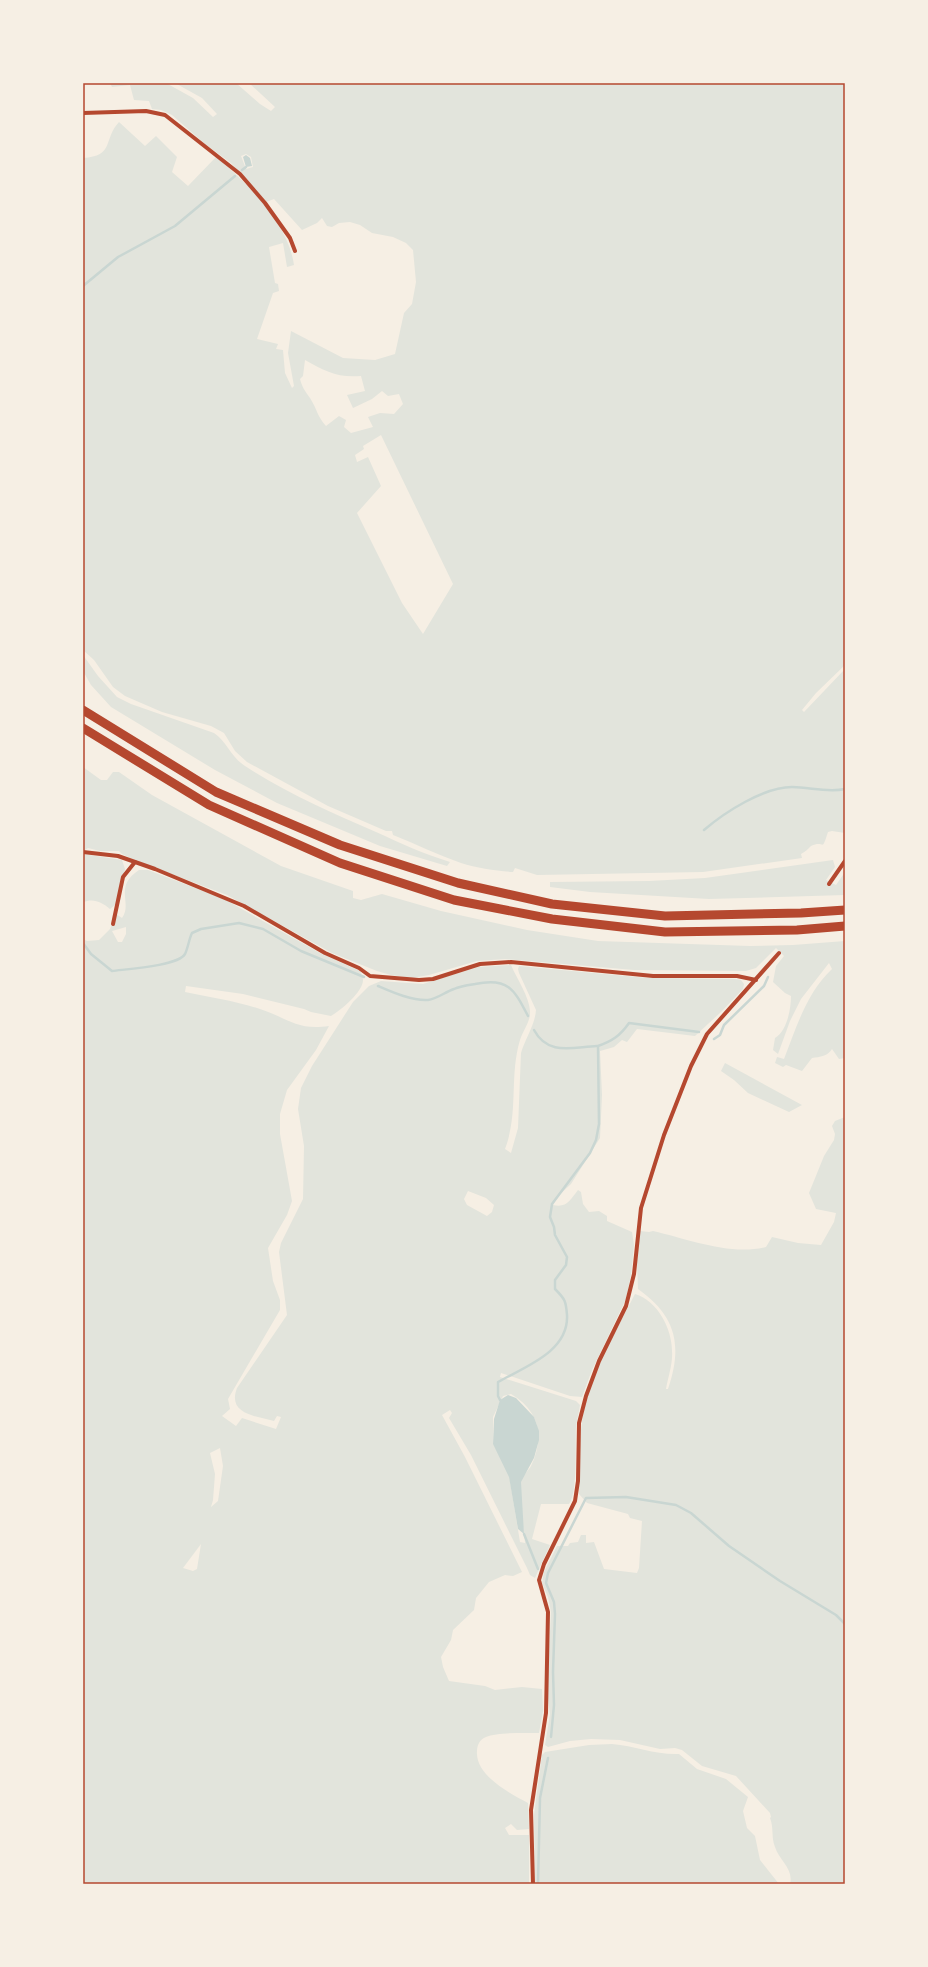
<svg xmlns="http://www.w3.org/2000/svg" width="928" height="1967" font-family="'Fira Sans',sans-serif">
<rect width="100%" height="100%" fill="#f6efe4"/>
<g fill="#e2e4dc" fill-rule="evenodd">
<path d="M110 83H166L193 98 213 117 217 114 202 98 175 83H236L260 104 271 111 275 107 249 83H845V665L816 693 802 710 804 712 845 669V833L832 831 828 832C821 854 825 839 811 846 808 849 805 852 801 854L802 858 703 872 537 875 515 868 513 872C496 871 477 868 461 863 438 855 416 844 393 835L392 831H386L328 806 247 762 235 751 224 733 211 726 162 712 125 696 113 687 94 660 83 650V158C115 156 103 139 119 122L145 146 156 136 177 157 172 172 188 186 216 157C248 183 288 223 294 265L287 267 283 243 269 247 275 283 278 284 279 291 273 293 257 339 278 344 276 349 283 350 285 373 292 388 294 386 288 353 291 331 343 358 375 360 395 354 404 313 412 304 416 282 413 250 406 243 393 237 372 233 360 225 350 222 339 223 332 227 327 226 322 218 317 223 302 230 274 199 266 202 231 163 205 144 172 115 161 110 152 109 149 101 134 100 130 85 112 87ZM246 154 251 157 253 167 246 169 241 156ZM305 360C325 371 337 378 361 376L365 391 347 395 353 408 372 399 382 391 388 396 399 394 403 404 394 414 380 413 368 417 373 427 351 433 344 427 346 420 339 416 326 426C317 416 317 409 310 398 305 391 302 387 300 379L303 376ZM381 435 453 584 423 634 402 603 357 513 381 486 368 457 357 462 355 455 364 449 363 446Z"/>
<path d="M83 655 98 676 117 697 131 704 214 733C227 742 231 757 245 766 286 793 332 813 376 832 400 843 424 854 450 862L447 866 380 846 277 803 215 770 111 707 91 685 83 671Z"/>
<path d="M83 767 101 780H107L113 772H119L152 795 281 866 353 891V898L361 900 382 894 441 911 527 930 598 941 750 946 793 945 845 941V1058L839 1059 832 1049C828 1056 820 1057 812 1058L802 1071 786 1065 783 1067 775 1063 777 1057 784 1059C796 1028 807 992 832 969L829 963 801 999 790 1021 778 1054 773 1050 775 1038C787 1031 791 1009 791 996L785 993 773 982 776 966 784 956 776 948 756 968 746 971 634 970 505 959 477 961 429 975 412 978 391 975 377 971 332 953 227 895 137 861 122 854 119 851H100L88 848 83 851Z"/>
<path d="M83 854 122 860 125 869 116 904 110 909C102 902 94 898 83 902Z"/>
<polygon points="833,860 835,867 826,880 836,885 845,872 845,895 709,899 590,892 550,887 550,882 649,881 705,878"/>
<path d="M139 870H148L224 899 320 953 360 971C361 973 363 977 363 980 363 992 341 1010 331 1016L311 1012 304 1009 243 994 186 986 185 992C209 997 236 1001 260 1009 288 1018 297 1031 329 1026L316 1050 287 1090 280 1114V1134L292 1201 287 1215 268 1248 273 1281 280 1300V1310L228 1399 230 1409 222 1416 236 1426 242 1418 276 1429 281 1417 277 1416 274 1421C255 1416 227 1414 237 1388L287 1315 279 1252 281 1243 303 1199 304 1146 298 1109 301 1088 312 1066 353 1002 369 986 381 981 423 984 478 967 511 965C517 979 529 996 530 1011 531 1021 523 1030 520 1040 509 1077 519 1112 505 1149L511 1153 518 1128 521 1053C525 1039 535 1025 536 1010L519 973 518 969 519 966 647 978 735 979 741 980 744 984 743 989 721 1012 695 1036 637 1029 627 1042 622 1040 614 1047 600 1051 602 1095 600 1138 571 1184 558 1196 553 1205C567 1208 570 1200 578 1190L581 1192 583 1204 589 1212 599 1211 607 1216V1221L632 1232 634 1245 631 1275 626 1299 592 1370 582 1397 570 1396 501 1373 500 1377 576 1401 580 1405C579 1412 577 1419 576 1426 575 1443 578 1493 569 1504H541L532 1539 550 1545 535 1578 530 1575 527 1568 471 1455 449 1418 452 1413 450 1410 442 1415 465 1457 522 1572 513 1576 505 1575 489 1582 476 1598 474 1610 453 1630 451 1640 441 1657 443 1667 449 1681 485 1686 495 1690 522 1687 542 1689 543 1711 539 1733C526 1733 497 1732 486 1737 480 1739 477 1745 477 1751 475 1775 509 1793 528 1803L529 1829 517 1830 511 1824 505 1828 509 1835H529V1884H83V939L87 941 99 940 110 929 116 914 122 918C133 903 113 887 139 870ZM126 927V934L122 942H118L112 931ZM468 1191 486 1198 494 1205 492 1212 487 1216 467 1205 464 1199ZM511 1394C539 1410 545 1437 531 1466 528 1471 522 1476 521 1481 516 1498 524 1525 525 1543L520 1542 509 1475 493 1443V1417L503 1396ZM220 1448 223 1466 218 1501 211 1507 213 1500 215 1474 210 1453ZM201 1544 197 1569 193 1571 183 1568Z"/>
<polygon points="725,1063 802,1105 789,1112 748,1093 734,1080 721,1071"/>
<path d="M845 1117V1884H790C794 1869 779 1860 775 1847 771 1837 774 1828 770 1818L771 1817 770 1813 736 1776 702 1766 682 1750 675 1748 660 1749 620 1740 591 1739 570 1741 548 1747 545 1745 550 1714 547 1691 551 1612 548 1597 542 1583 544 1572 557 1546H568L570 1543 578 1542 581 1535H586V1543L594 1542 604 1569 637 1573 639 1568 642 1521 630 1518 628 1514 587 1503 579 1494C580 1473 579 1451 581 1430 586 1381 613 1336 635 1294 658 1301 672 1329 672 1351 673 1364 668 1377 666 1389H668C683 1345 676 1316 638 1289L637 1262 640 1231 649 1232 653 1231C688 1239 730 1256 766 1247L772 1237 798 1243 821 1245 834 1222 836 1213 816 1209 809 1193 824 1156 834 1140 835 1134 832 1126 835 1121Z"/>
<path d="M612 1744C635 1746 656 1755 679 1754L697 1769 726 1779 748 1797 743 1811 747 1828 755 1836 760 1860 779 1884H535L534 1815 542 1755 545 1752 589 1745Z"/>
</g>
<g fill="#c9d6d2">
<polygon points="246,155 250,158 252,166 246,167 243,157"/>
<polygon points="508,1395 516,1398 534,1417 539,1431 539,1440 534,1458 521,1482 524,1534 518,1529 509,1477 493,1444 494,1419 500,1400"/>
</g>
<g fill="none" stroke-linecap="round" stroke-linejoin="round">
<g stroke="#c9d6d2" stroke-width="2.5">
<polyline points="242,170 246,167"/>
<polyline points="83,286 118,257 175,226 235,176"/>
<path d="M704 830C725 812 764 787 792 787 810 787 827 793 845 789"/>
<path d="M83 943 91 954 112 971C127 969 178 966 185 954 188 948 189 939 192 933L201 929 239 923 263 929 301 951 364 977"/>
<path d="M378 986C392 992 412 1001 428 1000 437 999 445 992 454 989 460 986 468 985 475 984 508 977 514 989 528 1016"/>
<path d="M534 1030C548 1056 572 1047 597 1046"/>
<polyline points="714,1039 720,1035 724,1025 764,986 768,977"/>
<path d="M500 1400 498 1396V1382C524 1367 569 1352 567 1315 566 1301 565 1299 555 1289V1280L566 1265 567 1257 555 1235 554 1227 550 1217 552 1204 590 1153 596 1140 599 1124 598 1046C612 1041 620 1036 629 1023L699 1032"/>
<polyline points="524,1534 538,1569"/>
<polyline points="551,1737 554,1705 553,1672 555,1614 554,1602 546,1583 548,1573 586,1498 626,1497 676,1505 691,1513 729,1546 780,1581 836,1615 845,1624"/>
<polyline points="538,1884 540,1798 548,1758"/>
</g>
<g stroke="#b5482f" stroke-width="4">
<polyline points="83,113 146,111 165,115 240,174 265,203 290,238 295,251"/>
<polyline points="83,852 118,856 155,869 244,906 325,953 359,968 370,976 419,980 433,979 480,964 511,962 653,976 737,976 756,980"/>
<polyline points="829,884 845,861"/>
<polyline points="113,924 123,877 135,862"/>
<polyline points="533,1884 531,1810 546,1713 548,1612 539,1580 544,1564 575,1501 578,1481 579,1423 586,1396 599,1361 626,1306 634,1274 641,1208 664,1135 691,1066 707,1034 779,953"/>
</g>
<g stroke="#b5482f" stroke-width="9">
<polyline points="83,710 216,792 340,845 458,883 552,904 665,916 801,913 845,910"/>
<polyline points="83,728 209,805 340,863 454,900 552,919 665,932 797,930 845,926"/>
</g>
</g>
<rect width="928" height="1967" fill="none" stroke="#f6efe4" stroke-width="168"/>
<rect x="84" y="84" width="760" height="1799" fill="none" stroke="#b5482f" stroke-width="1.5"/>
</svg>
